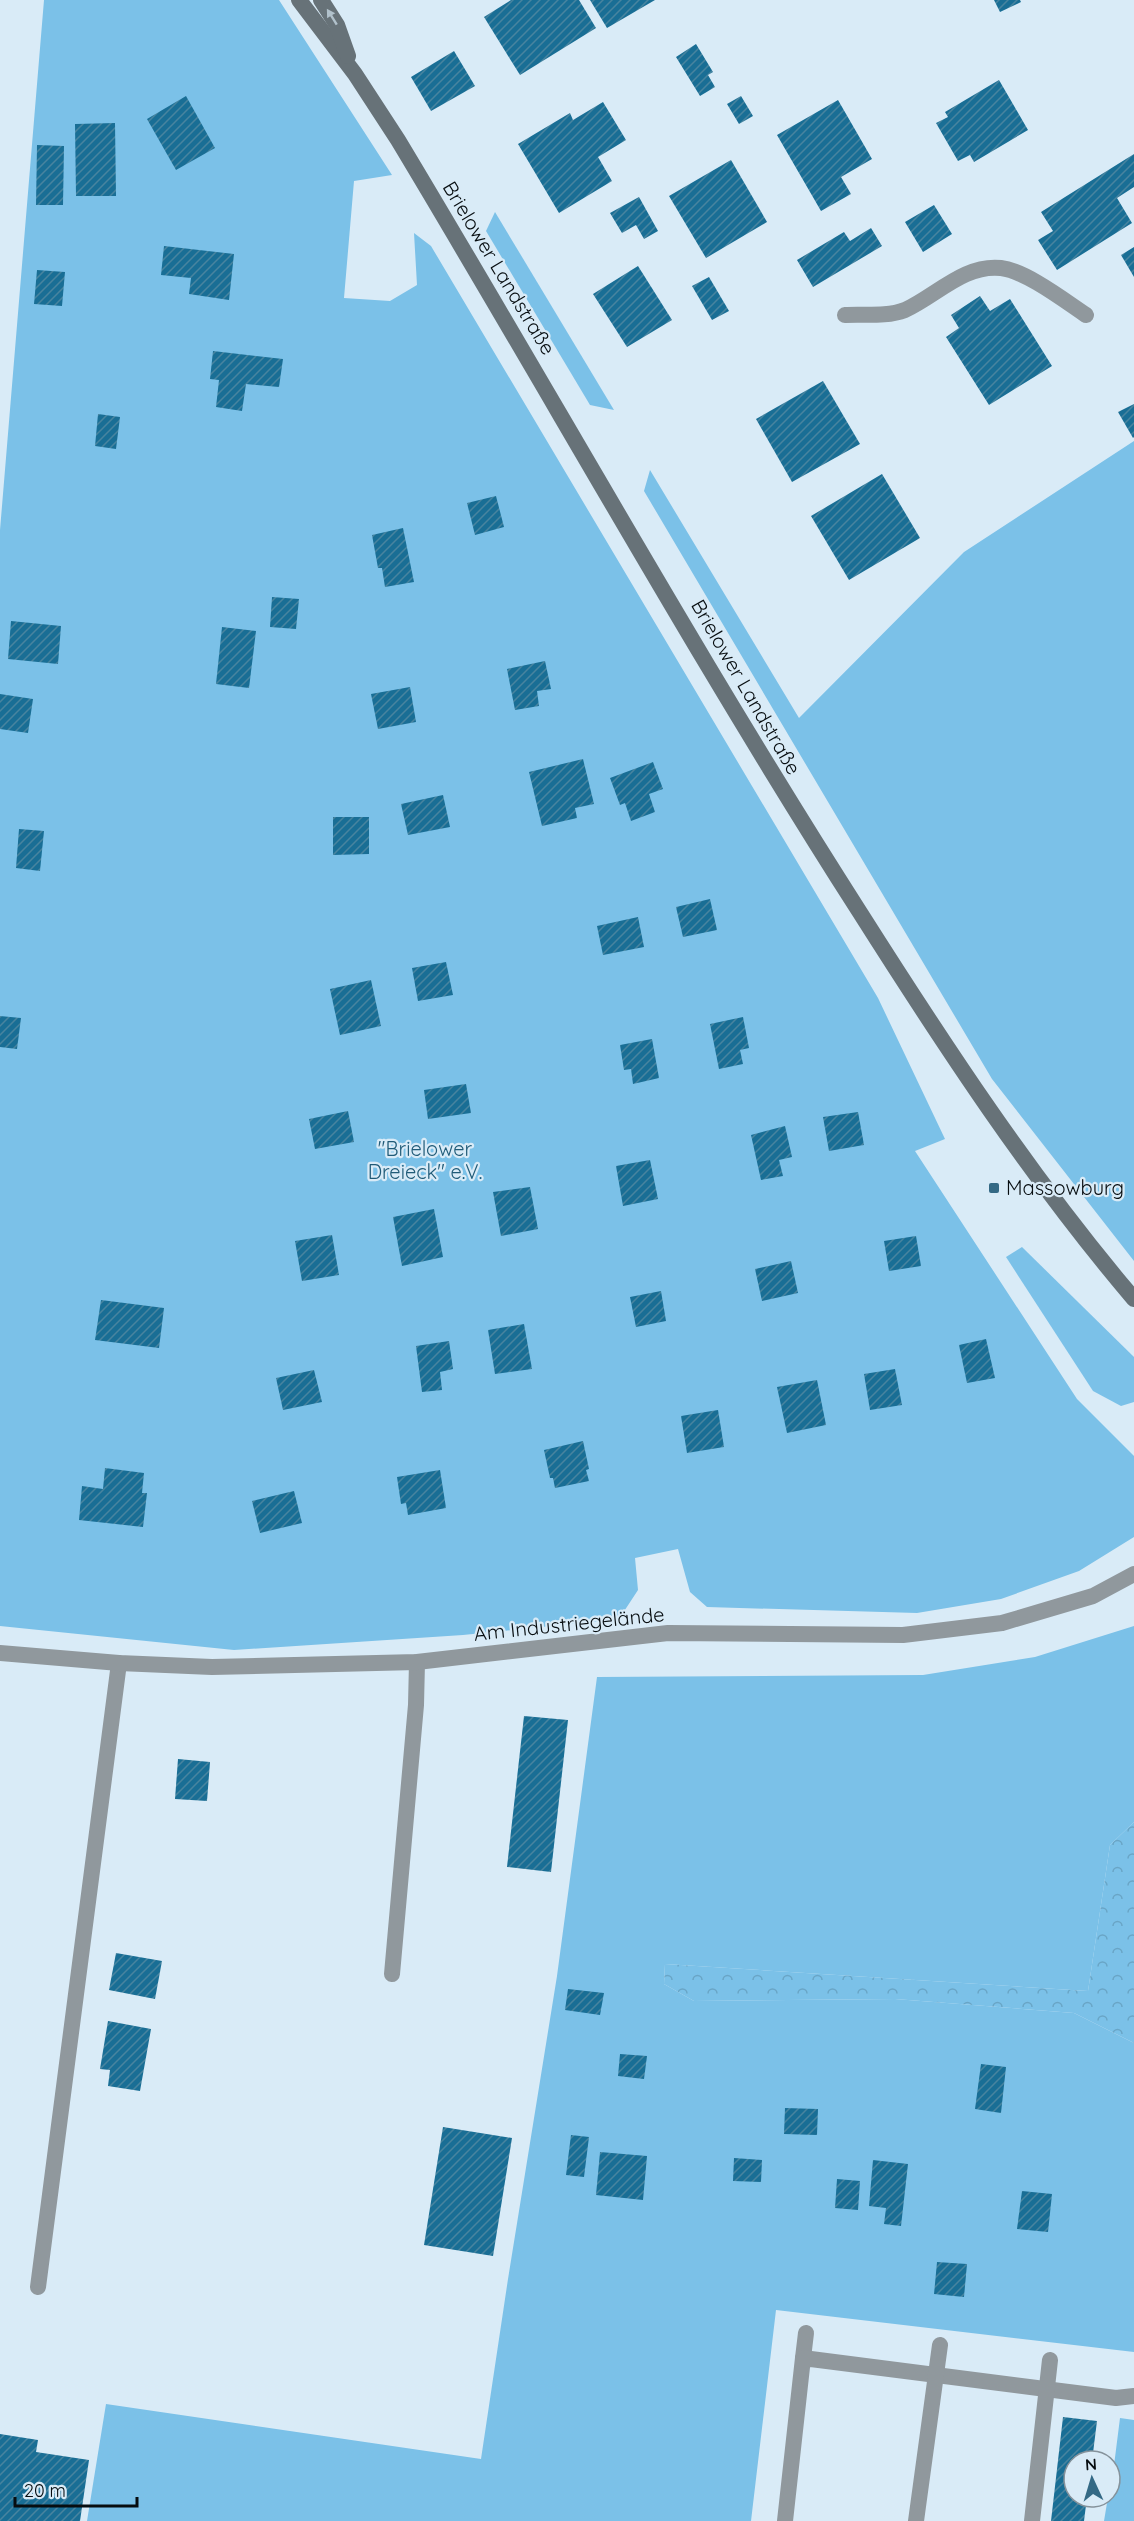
<svg xmlns="http://www.w3.org/2000/svg" width="1134" height="2521" font-family="Quicksand,sans-serif">
<defs>
<pattern id="forest-crowns" width="20" height="18" patternUnits="userSpaceOnUse" patternTransform="scale(1.5)"><rect width="20" height="18" fill="#7bc1e8"/><path d="M2 6a3 3 0 1 1 6 0M12 15a3 3 0 1 1 6 0" fill="none" stroke="#69a5c6"/></pattern>
<pattern id="building-hatch" width="6" height="6" patternUnits="userSpaceOnUse" patternTransform="scale(1.5)"><rect width="6" height="6" fill="#196e95"/><path d="M-1 1l2-2M0 6l6-6M5 7l2-2" fill="none" stroke="#48849f"/></pattern>
</defs>
<rect width="100%" height="100%" fill="#d9ebf7"/>
<g fill="#7bc1e8">
<polygon points="44,0 279,0 392,175 354,181 344,298 390,301 417,285 414,233 431,246 878,998 945,1139 915,1151 1077,1399 1134,1456 1134,1537 1079,1571 1001,1599 917,1613 707,1607 690,1592 678,1549 635,1558 638,1590 619,1619 463,1635 234,1650 0,1626 0,530"/>
<polygon points="495,212 614,410 590,405 486,231"/>
<polygon points="1134,441 1134,1261 992,1079 644,491 650,470 799,718 964,552"/>
<polygon points="1022,1247 1134,1357 1134,1402 1121,1406 1093,1391 1006,1257"/>
<polygon points="1134,1626 1134,1822 1110,1845 1088,1991 665,1964 664,1984 694,2001 895,1999 1074,2013 1134,2043 1134,2352 776,2310 751,2521 87,2521 106,2404 481,2459 508,2279 557,1976 597,1677 923,1675 1035,1657"/>
<polygon points="1120,2418 1134,2420 1134,2521 1104,2521 1108,2497 1110,2497"/>
</g>
<polygon fill="url(#forest-crowns)" points="1134,1822 1134,2043 1074,2013 895,1999 694,2001 664,1984 665,1964 1088,1991 1110,1845"/>
<g fill="url(#building-hatch)">
<polygon points="511,0 579,0 596,28 520,75 484,17"/>
<polygon points="590,0 655,0 607,28"/>
<polygon points="994,0 1020,0 1021,2 1000,12"/>
<polygon points="696,44 713,72 708,75 715,87 700,96 676,57"/>
<polygon points="454,51 475,86 431,111 411,77"/>
<polygon points="999,80 1028,130 974,162 970,155 958,161 936,123 948,117 945,112"/>
<polygon points="186,96 215,148 176,170 147,119"/>
<polygon points="741,96 753,116 739,124 727,104"/>
<polygon points="838,100 872,159 841,177 851,194 821,211 777,135"/>
<polygon points="603,102 626,140 598,157 612,181 559,213 518,144 570,113 573,120"/>
<polygon points="115,123 116,196 76,196 75,124"/>
<polygon points="37,145 64,146 63,205 36,205"/>
<polygon points="1134,154 1134,187 1117,198 1132,223 1057,270 1038,240 1053,231 1041,212"/>
<polygon points="731,160 767,222 706,258 669,196"/>
<polygon points="639,197 658,231 644,239 636,225 622,233 610,213"/>
<polygon points="934,205 952,234 923,252 905,222"/>
<polygon points="871,228 882,246 813,287 797,260 844,232 850,241"/>
<polygon points="164,246 234,254 229,300 189,294 191,278 161,275"/>
<polygon points="1134,247 1134,277 1121,255"/>
<polygon points="638,266 672,320 627,347 593,294"/>
<polygon points="37,270 65,272 62,306 34,304"/>
<polygon points="709,277 729,311 712,320 692,286"/>
<polygon points="980,296 990,311 1010,299 1052,366 989,405 946,337 959,328 951,315"/>
<polygon points="213,351 283,359 279,387 246,384 242,411 216,407 219,380 210,379"/>
<polygon points="823,381 860,444 792,482 756,419"/>
<polygon points="1134,404 1134,437 1133,438 1118,412"/>
<polygon points="98,414 120,417 116,449 95,446"/>
<polygon points="882,474 920,538 849,580 811,516"/>
<polygon points="496,496 504,527 475,535 467,503"/>
<polygon points="403,528 414,582 385,587 382,568 378,568 372,535"/>
<polygon points="272,597 299,599 296,629 270,627"/>
<polygon points="11,621 61,626 58,664 8,659"/>
<polygon points="222,627 256,631 249,688 216,684"/>
<polygon points="545,661 551,689 537,691 539,706 515,710 507,669"/>
<polygon points="410,687 416,722 378,729 371,694"/>
<polygon points="0,694 33,699 28,733 0,729"/>
<polygon points="583,759 594,804 575,808 577,818 542,826 529,772"/>
<polygon points="653,762 663,789 649,794 655,812 631,821 625,803 620,805 610,778"/>
<polygon points="443,795 450,827 408,835 401,804"/>
<polygon points="333,817 369,817 369,854 333,855"/>
<polygon points="19,829 44,831 40,871 16,868"/>
<polygon points="710,899 717,930 683,937 676,907"/>
<polygon points="638,917 644,947 603,955 597,926"/>
<polygon points="446,962 453,995 418,1001 412,968"/>
<polygon points="371,980 381,1026 340,1035 330,989"/>
<polygon points="0,1016 21,1018 17,1049 0,1047"/>
<polygon points="743,1017 749,1048 740,1050 743,1064 719,1069 710,1024"/>
<polygon points="652,1039 659,1078 633,1084 631,1069 624,1070 620,1045"/>
<polygon points="466,1084 471,1113 428,1119 424,1090"/>
<polygon points="348,1111 354,1142 315,1149 309,1119"/>
<polygon points="858,1112 864,1145 829,1151 823,1117"/>
<polygon points="785,1126 792,1157 779,1160 783,1176 761,1180 751,1135"/>
<polygon points="650,1160 658,1199 623,1206 616,1166"/>
<polygon points="530,1187 538,1229 501,1236 493,1192"/>
<polygon points="434,1209 443,1257 402,1266 393,1217"/>
<polygon points="332,1235 339,1275 302,1281 295,1241"/>
<polygon points="916,1236 921,1266 889,1271 884,1241"/>
<polygon points="791,1261 798,1293 762,1301 755,1269"/>
<polygon points="661,1291 666,1321 636,1327 630,1297"/>
<polygon points="101,1300 164,1308 159,1348 95,1340"/>
<polygon points="524,1324 532,1369 495,1374 488,1330"/>
<polygon points="986,1339 995,1378 967,1383 959,1345"/>
<polygon points="449,1341 453,1369 440,1372 442,1390 422,1392 416,1346"/>
<polygon points="895,1369 902,1405 870,1410 864,1374"/>
<polygon points="314,1370 322,1402 283,1410 276,1378"/>
<polygon points="817,1380 826,1425 787,1433 777,1387"/>
<polygon points="718,1410 724,1447 687,1453 681,1416"/>
<polygon points="583,1441 589,1469 586,1470 589,1481 555,1488 553,1478 550,1478 544,1450"/>
<polygon points="105,1468 144,1473 142,1493 147,1493 143,1527 79,1520 82,1486 103,1489"/>
<polygon points="440,1470 446,1508 408,1515 406,1503 401,1504 397,1477"/>
<polygon points="294,1491 302,1523 260,1533 252,1501"/>
<polygon points="524,1716 568,1720 551,1872 507,1867"/>
<polygon points="178,1759 210,1762 207,1801 175,1799"/>
<polygon points="116,1953 162,1961 155,1999 109,1990"/>
<polygon points="568,1989 604,1993 600,2015 565,2010"/>
<polygon points="108,2021 151,2029 140,2091 108,2086 110,2070 100,2069"/>
<polygon points="620,2054 647,2056 644,2079 618,2076"/>
<polygon points="981,2064 1006,2067 1001,2113 975,2109"/>
<polygon points="785,2108 818,2109 817,2135 784,2134"/>
<polygon points="443,2127 512,2138 493,2256 424,2245"/>
<polygon points="571,2135 589,2137 584,2177 566,2175"/>
<polygon points="600,2152 647,2156 643,2200 596,2195"/>
<polygon points="734,2158 762,2160 761,2182 733,2181"/>
<polygon points="873,2160 908,2164 901,2226 884,2224 886,2208 869,2206"/>
<polygon points="837,2179 860,2181 858,2210 835,2208"/>
<polygon points="1022,2191 1052,2194 1048,2232 1017,2229"/>
<polygon points="937,2262 967,2264 964,2297 934,2294"/>
<polygon points="1063,2417 1097,2421 1092,2461 1074,2461 1074,2497 1087,2497 1084,2521 1051,2521"/>
<polygon points="0,2434 38,2440 36,2452 89,2460 80,2521 0,2521"/>
</g>
<g fill="none" stroke-linecap="round" stroke-linejoin="round">
<g stroke="#90989d" stroke-width="16">
<path d="M845 315C864 314 887 317 905 310 936 296 964 264 1001 268 1026 271 1065 301 1086 315"/>
<polyline points="392,1974 416,1705 417,1662"/>
<polyline points="38,2287 119,1663"/>
<polyline points="803,2358 806,2333"/>
<polyline points="785,2521 803,2358 1116,2398 1134,2396"/>
<polyline points="916,2521 940,2345"/>
<polyline points="1032,2521 1050,2360"/>
</g>
<polyline stroke="#90989d" stroke-width="16" points="0,1653 119,1663 212,1667 417,1662 668,1633 903,1635 1002,1623 1093,1596 1134,1574"/>
<g stroke="#677278" stroke-width="16">
<path d="M299 0 355 74 398 140C552 396 697 658 859 911 944 1045 1031 1178 1134 1299"/>
<polyline points="321,0 337,25 348,56"/>
</g>
</g>
<defs><path id="oneway-solid" d="M-6-.8H1V-3.2L6.5 0L1 3.2V.8H-6Z" transform="scale(1.5)"/></defs>
<use fill="#b1c1cb" href="#oneway-solid" transform="translate(332 17) rotate(-122)"/>
<rect fill="#346985" stroke="#d9ebf7" stroke-width="2" x="988" y="1182" width="12" height="12" rx="3"/>
<g text-anchor="middle" stroke-width="4.5" stroke-linejoin="round" paint-order="stroke">
<g font-size="20" fill="#070d10" stroke="#d9ebf7">
<text transform="translate(499 268) rotate(59)" y="7">Brielower Landstraße</text>
<text transform="translate(746 687) rotate(60)" y="7">Brielower Landstraße</text>
<text transform="translate(569 1624) rotate(-6)" y="7">Am Industriegelände</text>
</g>
<g font-size="20" fill="#205b78" stroke="#d9ebf7">
<text x="425" y="1156">"Brielower<tspan x="425" dy="23">Dreieck" e.V.</tspan></text>
</g>
<g font-size="20" fill="#070d10" stroke="#d9ebf7" text-anchor="start">
<text x="1006" y="1195">Massowburg</text>
</g>
</g>
<g transform="translate(1092 2479) rotate(356)"><circle r="28" fill="#d9ebf7" stroke="#85929b" stroke-width="1.5"/>
<path d="M0-4.5L10 22L0 15L-10 22Z" fill="#346985"/>
<text y="-9" font-size="16" font-weight="bold" text-anchor="middle" fill="#070d10">N</text>
</g>
<path d="M15 2497v9h122v-9" fill="none" stroke="#070d10" stroke-width="3"/>
<text x="24" y="2497" font-size="18" fill="#070d10" stroke="#d9ebf7" stroke-width="4.5" paint-order="stroke">20 m</text>
</svg>
